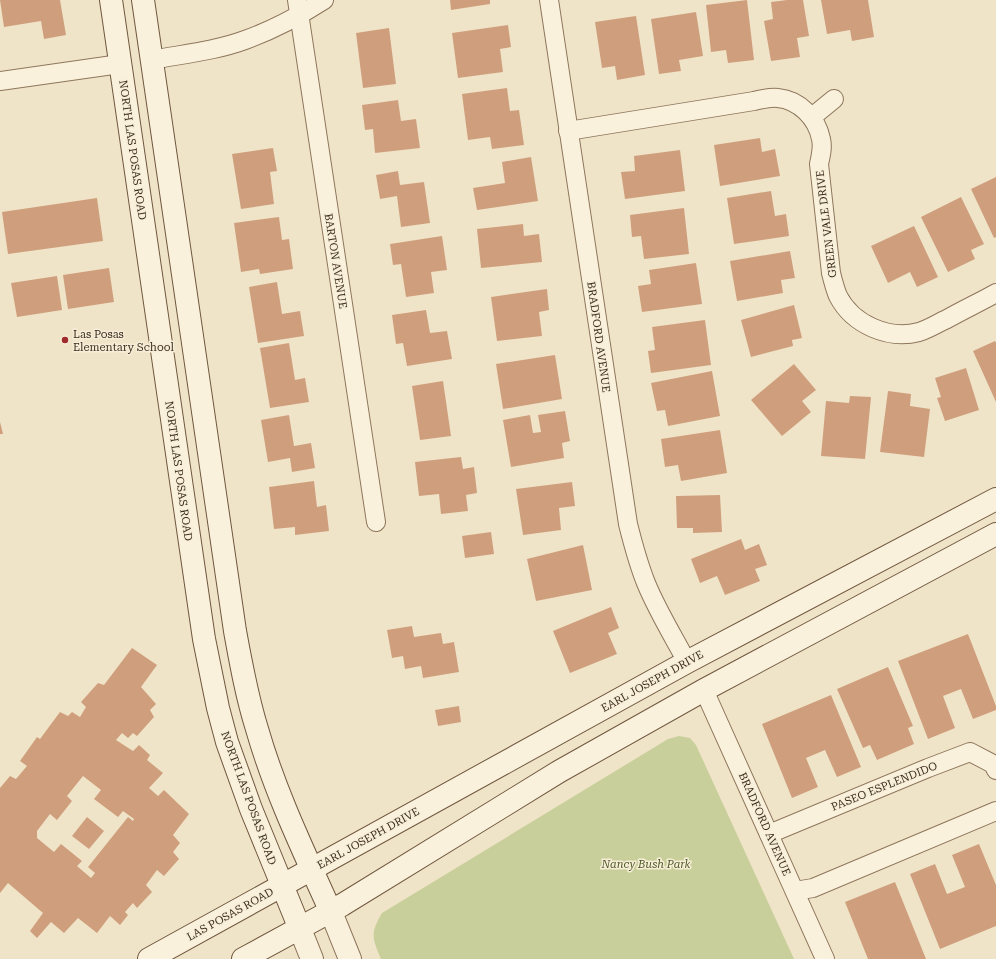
<svg xmlns="http://www.w3.org/2000/svg" width="996" height="959" font-family="'Roboto Serif',serif">
<rect width="100%" height="100%" fill="#f0e4c8"/>
<path fill="#c9cf9b" d="M679 736 690 738 696 745 794 959H381C372 938 370 933 382 913L668 739Z"/>
<g fill="#cf9f7d" fill-rule="evenodd">
<polygon points="0,0 60,0 66,35 44,39 41,21 4,27"/>
<polygon points="450,0 490,0 490,4 451,10"/>
<polygon points="747,0 754,60 728,63 726,50 711,52 706,5"/>
<polygon points="787,0 803,0 809,36 797,38 800,57 771,61 764,21 773,19 771,2"/>
<polygon points="821,0 868,0 874,37 852,41 850,30 827,34"/>
<polygon points="696,12 703,56 679,60 681,71 659,74 651,19"/>
<polygon points="636,16 645,75 617,80 615,66 602,68 595,22"/>
<polygon points="508,25 511,47 500,49 503,72 458,78 452,33"/>
<polygon points="389,28 396,84 363,88 356,33"/>
<polygon points="507,88 510,111 519,110 524,145 492,149 490,137 468,140 462,94"/>
<polygon points="398,100 401,121 416,119 420,148 375,153 373,129 365,130 362,105"/>
<polygon points="760,138 762,152 775,149 780,176 720,186 714,145"/>
<polygon points="273,148 277,171 270,172 274,204 241,209 232,154"/>
<polygon points="680,150 685,191 625,199 621,172 635,171 634,156"/>
<polygon points="531,157 538,201 477,210 473,188 505,183 502,162"/>
<polygon points="398,171 400,185 424,182 430,223 401,227 397,196 380,199 376,175"/>
<polygon points="996,177 996,237 994,238 971,189"/>
<polygon points="771,191 775,216 786,214 789,236 734,244 727,198"/>
<polygon points="961,197 984,244 971,250 975,259 948,272 921,217"/>
<polygon points="97,198 103,241 8,254 2,212"/>
<polygon points="684,208 689,254 644,259 641,236 632,237 630,215"/>
<polygon points="279,217 282,240 289,239 293,269 260,274 259,269 241,272 234,223"/>
<polygon points="523,224 524,236 539,234 542,262 481,268 477,229"/>
<polygon points="914,226 938,277 917,287 910,272 888,283 871,246"/>
<polygon points="442,236 447,270 431,272 434,293 406,297 401,264 393,265 390,244"/>
<polygon points="790,251 795,278 781,280 783,293 737,301 730,261"/>
<polygon points="696,263 702,304 642,312 638,286 651,284 649,270"/>
<polygon points="109,268 114,302 68,309 63,275"/>
<polygon points="57,276 62,310 17,317 11,283"/>
<polygon points="277,282 282,314 300,311 304,336 258,343 249,287"/>
<polygon points="547,289 549,310 539,312 542,336 497,341 491,297"/>
<polygon points="794,305 802,338 792,340 793,346 751,357 741,320"/>
<polygon points="426,310 430,333 447,331 452,359 407,366 403,343 396,344 392,315"/>
<polygon points="705,320 711,365 651,373 648,351 655,350 652,327"/>
<polygon points="995,341 996,343 996,402 973,351"/>
<polygon points="289,343 295,380 305,378 309,402 270,408 260,348"/>
<polygon points="555,355 562,399 503,409 496,364"/>
<polygon points="794,364 816,390 802,401 811,412 782,436 751,400"/>
<polygon points="966,368 979,410 945,421 937,398 941,397 935,378"/>
<polygon points="712,371 720,416 668,426 665,410 657,411 651,383"/>
<polygon points="443,381 451,436 420,440 412,386"/>
<polygon points="888,391 911,394 910,406 930,409 924,457 880,452"/>
<polygon points="850,396 871,397 865,459 821,456 826,401 849,403"/>
<polygon points="565,411 570,441 562,443 564,458 511,467 503,420 530,415 533,433 541,432 538,415"/>
<polygon points="289,415 294,446 311,443 315,468 292,472 290,458 268,462 261,420"/>
<polygon points="0,422 3,434 0,434"/>
<polygon points="720,430 727,473 681,481 678,465 665,467 661,439"/>
<polygon points="461,457 463,469 474,467 477,493 466,495 468,511 441,514 439,494 419,496 415,462"/>
<polygon points="314,481 317,507 326,505 329,531 295,535 295,527 274,529 269,487"/>
<polygon points="572,482 575,506 559,508 561,530 523,535 516,489"/>
<polygon points="720,495 722,532 693,533 693,528 677,528 676,496"/>
<polygon points="491,532 494,554 465,558 462,536"/>
<polygon points="741,539 745,550 759,544 767,565 755,569 760,581 725,595 717,576 700,583 691,559"/>
<polygon points="583,545 592,590 536,601 527,559"/>
<polygon points="611,607 619,628 608,633 617,654 570,673 553,631"/>
<polygon points="412,626 414,637 441,633 443,644 454,642 459,672 423,678 421,666 405,669 403,656 392,658 387,630"/>
<polygon points="968,634 996,706 996,710 973,719 961,689 943,696 955,728 928,739 898,661"/>
<path d="M132 648 157 665 141 687 156 704 150 710 154 717 137 736 133 733 128 738 122 733 116 740 133 751 139 745 150 755 147 760 163 773 149 788 158 796 164 790 189 814 173 835 180 843 173 852 179 859 164 876 157 870 146 885 152 892 137 908 133 903 125 912 128 915 120 925 110 916 97 933 78 918 64 933 51 922 37 938 30 931 43 913 8 883 0 893V788L10 776 16 779 27 766 20 761 37 737 40 739 60 712 68 716 72 712 80 717 86 707 81 702 98 683 104 685ZM83 776 101 790 94 799 118 817 123 811 134 819 133 821 128 817 88 867 95 873 91 878 77 866 82 861 61 844 54 852 37 838V831L50 814 57 820 72 801 67 796Z"/>
<polygon points="888,667 913,726 908,728 914,744 877,760 870,745 863,748 837,689"/>
<polygon points="831,695 861,767 837,777 825,750 806,758 818,787 792,798 762,724"/>
<polygon points="459,706 461,722 438,726 435,710"/>
<polygon points="87,817 104,831 89,849 72,836"/>
<polygon points="979,844 996,885 996,926 940,949 910,874 935,864 947,894 965,887 952,855"/>
<polygon points="895,882 926,959 868,959 845,902"/>
</g>
<g fill="none" stroke-linecap="round" stroke-linejoin="round">
<g stroke="#8d765c" stroke-width="20">
<g id="minor">
<polyline points="297,0 376,522"/>
<path d="M549 0 628 524C633 544 638 563 646 583 657 610 673 636 687 662"/>
<path d="M152 60C183 54 215 51 245 40 273 30 299 16 324 0"/>
<polyline points="0,81 120,64"/>
<polyline points="812,117 834,99"/>
<path d="M568 131 754 101C762 99 770 97 778 98 799 100 817 118 821 139 823 147 821 155 819 164L831 273C833 281 835 289 838 296 853 325 889 340 919 332 929 329 938 323 947 319 963 310 980 302 996 293"/>
<polyline points="704,690 825,959"/>
<polyline points="769,834 928,768 970,752 993,764 996,770"/>
<polyline points="795,891 813,888 996,811"/>
</g>
</g>
<g stroke="#8d765c" stroke-width="24">
<g id="tertiary">
<polyline points="331,912 350,959"/>
<polyline points="300,929 312,959"/>
</g>
</g>
<g stroke="#6f573f" stroke-width="24">
<g id="secondary">
<polyline points="111,0 204,639 218,708 227,742 251,809 300,929"/>
<path d="M143 0 235 631C241 664 247 697 257 729 275 792 304 852 331 912"/>
<polyline points="149,959 687,662 996,499"/>
<polyline points="243,959 342,905 560,771 704,690 996,534"/>
</g>
</g>
<use href="#minor" stroke="#faf1dc" stroke-width="18"/>
<use href="#tertiary" stroke="#faf1dc" stroke-width="22"/>
<use href="#secondary" stroke="#faf1dc" stroke-width="22"/>
</g>
<circle fill="#9e2a2b" stroke="#f7eed8" stroke-width="1.5" cx="65" cy="340" r="4"/>
<g text-anchor="middle" stroke-width="3" stroke-linejoin="round" paint-order="stroke">
<g font-size="11" fill="#3d2e20" stroke="#f7eed8">
<text transform="translate(133 150) rotate(82)" y="4">NORTH LAS POSAS ROAD</text>
<text transform="translate(826 224) rotate(-97)" y="4">GREEN VALE DRIVE</text>
<text transform="translate(336 261) rotate(81)" y="4">BARTON AVENUE</text>
<text transform="translate(599 337) rotate(82)" y="4">BRADFORD AVENUE</text>
<text transform="translate(179 471) rotate(82)" y="4">NORTH LAS POSAS ROAD</text>
<text transform="translate(652 681) rotate(-29)" y="4">EARL JOSEPH DRIVE</text>
<text transform="translate(884 786) rotate(-22)" y="4">PASEO ESPLENDIDO</text>
<text transform="translate(249 798) rotate(70)" y="4">NORTH LAS POSAS ROAD</text>
<text transform="translate(765 824) rotate(66)" y="4">BRADFORD AVENUE</text>
<text transform="translate(368 838) rotate(-29)" y="4">EARL JOSEPH DRIVE</text>
<text transform="translate(230 914) rotate(-29)" y="4">LAS POSAS ROAD</text>
</g>
<g font-size="11" fill="#3d2e20" stroke="#f7eed8" text-anchor="start">
<text x="73" y="338">Las Posas<tspan x="73" dy="13">Elementary School</tspan></text>
</g>
<g font-size="11" font-style="italic" fill="#4d5a26" stroke="#f7eed8">
<text x="646" y="868">Nancy Bush Park</text>
</g>
</g>
</svg>
